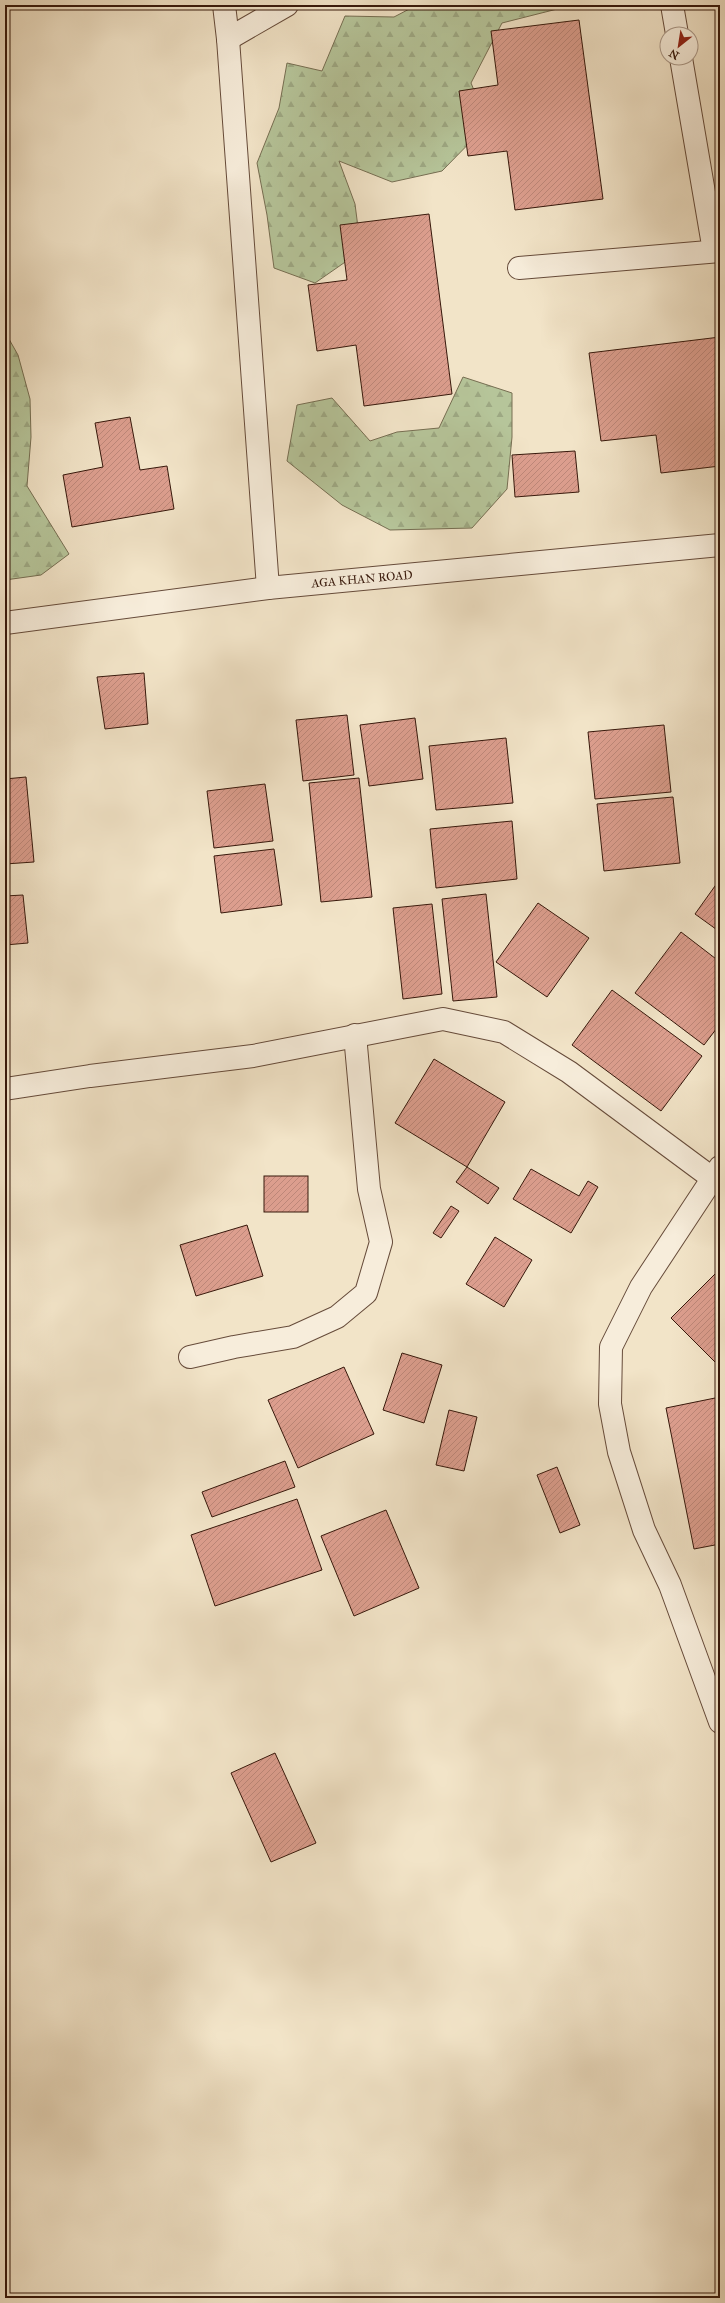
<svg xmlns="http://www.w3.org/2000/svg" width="725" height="2303" font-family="'IM FELL Great Primer',serif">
<defs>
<pattern id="forest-firs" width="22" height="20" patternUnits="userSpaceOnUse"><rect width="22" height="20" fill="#b6c59a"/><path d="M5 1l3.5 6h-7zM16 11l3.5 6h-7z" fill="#9da883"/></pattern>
<pattern id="building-hatch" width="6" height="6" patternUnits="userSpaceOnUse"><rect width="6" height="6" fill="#dc9e8e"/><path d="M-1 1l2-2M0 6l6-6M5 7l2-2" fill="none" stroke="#bd8779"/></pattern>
</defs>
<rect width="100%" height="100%" fill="#f2e4c8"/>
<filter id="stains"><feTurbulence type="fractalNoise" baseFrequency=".005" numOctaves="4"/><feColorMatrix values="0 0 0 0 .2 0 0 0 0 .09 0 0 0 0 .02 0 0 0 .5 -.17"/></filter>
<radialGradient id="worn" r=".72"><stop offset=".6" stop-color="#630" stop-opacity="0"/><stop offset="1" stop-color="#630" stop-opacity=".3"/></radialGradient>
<g fill="url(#forest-firs)" stroke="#766e52">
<polygon points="417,5 573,5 502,23 471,83 488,124 442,171 392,182 339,161 355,204 361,251 315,283 274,268 267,215 257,163 279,108 287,63 322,71 345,16 394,17"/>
<polygon points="5,332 18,355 30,399 31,437 27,486 69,554 41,575 5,580"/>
<polygon points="463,377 512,393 512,437 507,489 472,528 390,530 342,505 287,461 297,405 332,398 370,441 397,432 439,428"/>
</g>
<g fill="url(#building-hatch)" stroke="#37180b">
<polygon points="579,20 603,199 515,210 507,151 468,156 459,91 498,85 491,31"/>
<polygon points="429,214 452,394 364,406 356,345 317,351 308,285 347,280 340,225"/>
<polygon points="720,337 720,466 661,473 656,435 601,441 589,353"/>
<polygon points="130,417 140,470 167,466 174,509 72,527 63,475 103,467 95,423"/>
<polygon points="575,451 579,492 515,497 512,455"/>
<polygon points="144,673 148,724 105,729 97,677"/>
<polygon points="347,715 354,775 303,781 296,720"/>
<polygon points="415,718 423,779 369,786 360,725"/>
<polygon points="664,725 671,792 595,799 588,732"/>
<polygon points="506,738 513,803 436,810 429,746"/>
<polygon points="26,777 34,862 5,864 5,779"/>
<polygon points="359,778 372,897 321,902 309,783"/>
<polygon points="265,784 273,841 214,848 207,791"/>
<polygon points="673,797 680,863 604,871 597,804"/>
<polygon points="512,821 517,879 436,888 430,829"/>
<polygon points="274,849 282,905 221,913 214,856"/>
<polygon points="720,879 720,932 695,914"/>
<polygon points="486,894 497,997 453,1001 442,899"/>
<polygon points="23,895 28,943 5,945 5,896"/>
<polygon points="538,903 589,938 547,997 496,962"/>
<polygon points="432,904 442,994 403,999 393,908"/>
<polygon points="681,932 720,962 720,1024 704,1045 635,993"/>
<polygon points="612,990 702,1056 661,1111 572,1045"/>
<polygon points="434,1059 505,1102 467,1167 395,1123"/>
<polygon points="467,1167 499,1188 488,1204 456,1182"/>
<polygon points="531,1169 579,1196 588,1181 598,1187 571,1233 513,1199"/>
<rect x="264" y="1176" width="44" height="36"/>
<polygon points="451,1206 459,1211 441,1238 433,1233"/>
<polygon points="247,1225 263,1276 196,1296 180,1245"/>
<polygon points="495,1237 532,1260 504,1307 466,1284"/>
<polygon points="720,1269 720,1362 718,1365 671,1318"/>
<polygon points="402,1353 442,1365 424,1423 383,1410"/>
<polygon points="344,1367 374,1434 298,1468 268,1400"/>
<polygon points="720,1397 720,1544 694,1549 666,1408"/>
<polygon points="449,1410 477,1417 464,1471 436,1465"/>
<polygon points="285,1461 295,1487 212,1517 202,1492"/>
<polygon points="557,1467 580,1525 560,1533 537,1475"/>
<polygon points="297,1499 322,1570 215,1606 191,1535"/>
<polygon points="386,1510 419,1588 354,1616 321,1536"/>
<polygon points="716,1570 720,1570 720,1591"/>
<polygon points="275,1753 316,1843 271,1862 231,1773"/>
</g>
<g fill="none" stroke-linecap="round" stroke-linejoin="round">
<g stroke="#664b3a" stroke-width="24">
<g id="minor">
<polyline points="224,5 228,39 268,588"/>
<polyline points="672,5 677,34"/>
<polyline points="228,39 287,5"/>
<polyline points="681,58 714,251"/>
<polyline points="519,268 720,251"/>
<polyline points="5,623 268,588 720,545"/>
<polyline points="5,1089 90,1076 253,1056 443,1019 504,1032 569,1072 712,1178"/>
<polyline points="720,1167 641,1287 611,1347 610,1404 619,1452 644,1530 670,1585 720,1722"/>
<polyline points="190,1357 234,1347 293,1337 337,1317 366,1293 381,1242 369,1189 355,1035"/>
</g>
</g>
<use href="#minor" stroke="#f7eddb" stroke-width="22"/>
</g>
<g text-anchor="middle" stroke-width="3" stroke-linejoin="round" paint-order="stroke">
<g font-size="12" fill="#37180b" stroke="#f7eddb">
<text transform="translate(362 579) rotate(-5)" y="4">AGA KHAN ROAD</text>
</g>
</g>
<rect width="725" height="2303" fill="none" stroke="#f2e4c8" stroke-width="20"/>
<rect x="6" y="6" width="713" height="2291" fill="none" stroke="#37180b" stroke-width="2"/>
<rect x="10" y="10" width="705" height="2283" fill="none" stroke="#37180b"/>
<g transform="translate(679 46) rotate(210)"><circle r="19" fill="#f7eddb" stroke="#aa9888"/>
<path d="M0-3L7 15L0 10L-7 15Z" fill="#8f2418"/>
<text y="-6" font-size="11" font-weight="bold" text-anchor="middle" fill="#37180b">N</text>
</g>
<rect width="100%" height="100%" filter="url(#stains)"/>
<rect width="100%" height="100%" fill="url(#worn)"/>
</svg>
